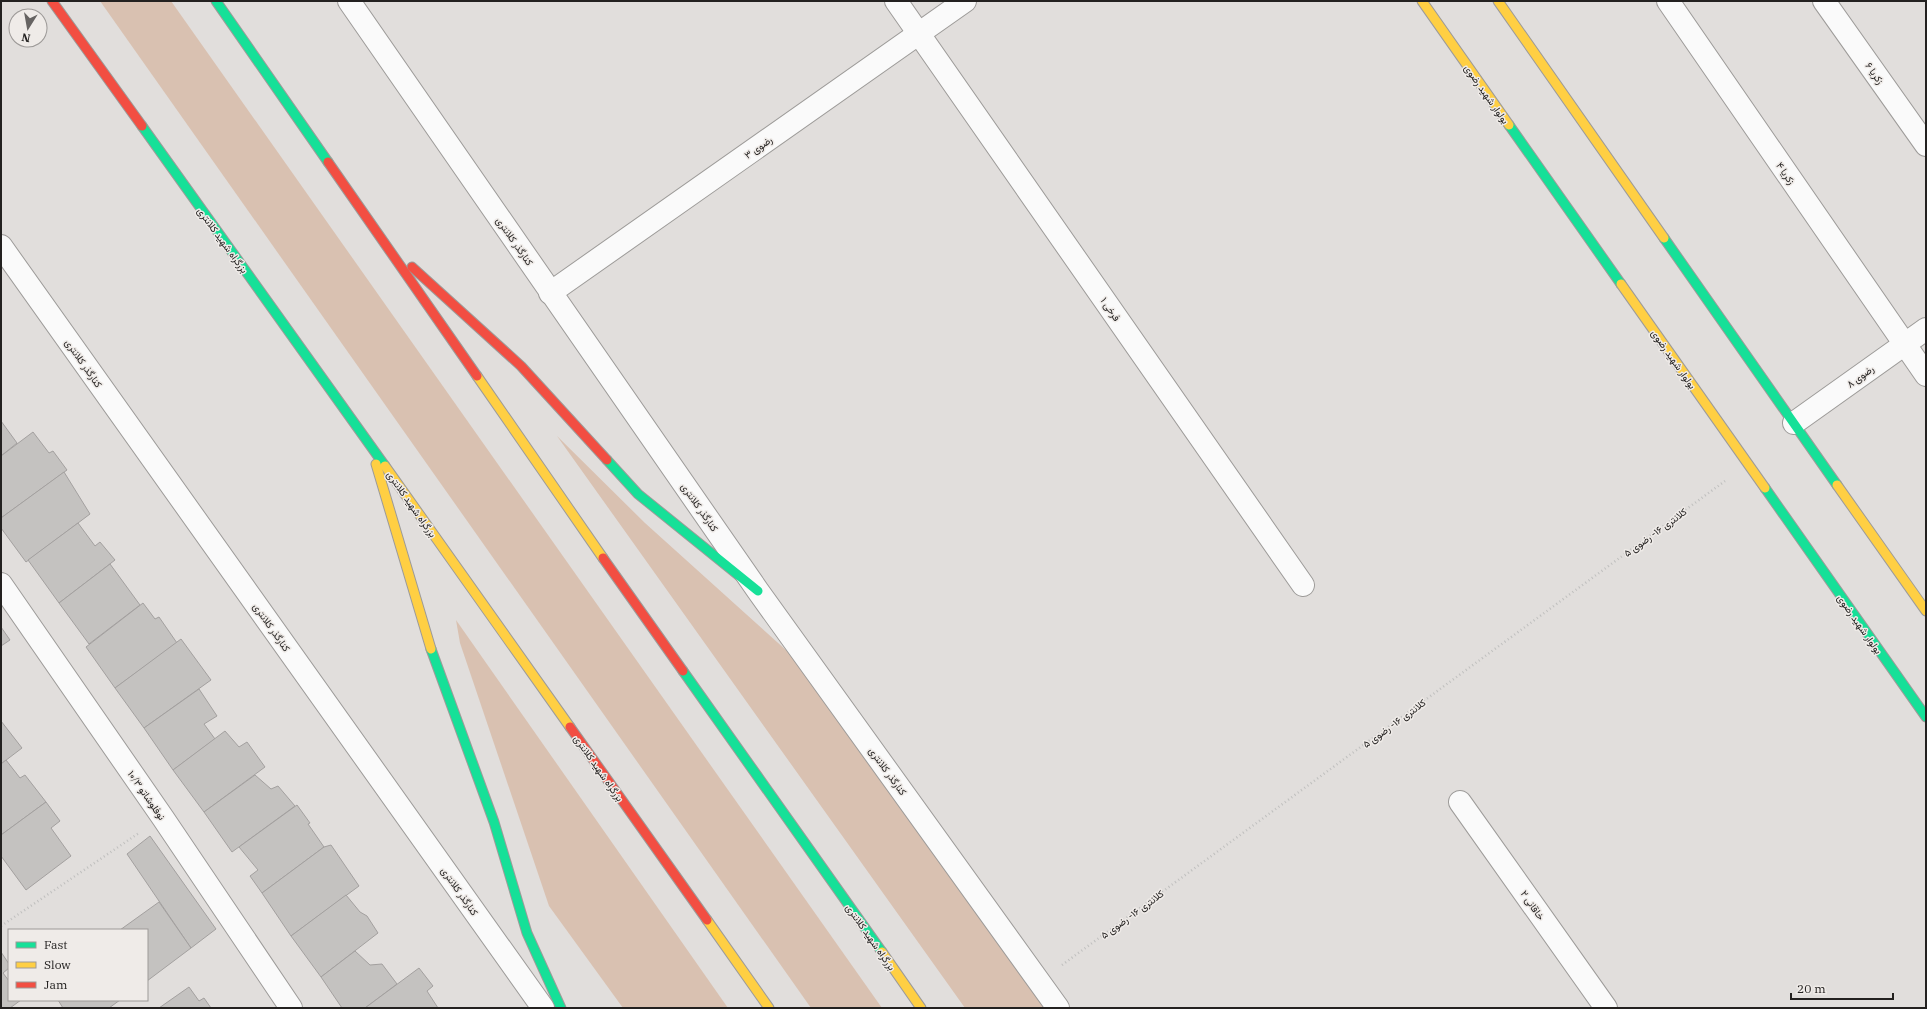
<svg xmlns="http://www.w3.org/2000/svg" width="1927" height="1009" font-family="'IBM Plex Serif',Vazirmatn,serif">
<rect width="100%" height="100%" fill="#e1dedc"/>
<g fill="#d9c1b1">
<polygon points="100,1 171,1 882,1008 811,1008"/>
<polygon points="557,436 645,523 797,660 1046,1008 965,1008"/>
<polygon points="456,620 728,1008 623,1008 549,906 460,643"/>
</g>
<g fill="#c4c2c0" stroke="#a3a09f">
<polygon points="1,421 17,443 1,456"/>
<polygon points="33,432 49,453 53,451 67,470 1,518 1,456"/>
<polygon points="64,472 90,514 26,562 1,528 1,518"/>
<polygon points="78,523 95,546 100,542 115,560 59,603 28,560"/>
<polygon points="110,564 140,605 89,644 59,603"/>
<polygon points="143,603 155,619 159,617 177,643 115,688 86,647"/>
<polygon points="1,627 10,640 1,646"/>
<polygon points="181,639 211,680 144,728 115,688"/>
<polygon points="199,689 217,716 204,724 215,739 173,770 144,728"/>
<polygon points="1,721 22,748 1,764"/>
<polygon points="225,731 239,747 247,742 265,767 204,812 173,770"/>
<polygon points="6,760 20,778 25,775 46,802 1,835 1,764"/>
<polygon points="255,775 271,789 278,786 295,806 232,852 204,812"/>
<polygon points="46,802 60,821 51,828 71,856 26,890 1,856 1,835"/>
<polygon points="297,805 310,823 308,824 324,847 262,893 250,876 258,870 239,847"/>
<polygon points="150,836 216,929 191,948 127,854"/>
<polygon points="331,845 359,886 291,936 262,893 324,847"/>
<polygon points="346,895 360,912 367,916 378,933 321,977 291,936"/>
<polygon points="159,902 191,948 147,981 147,930 120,930"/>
<polygon points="355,951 370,965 382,964 397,984 365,1008 342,1008 321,977"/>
<polygon points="1,952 9,964 9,968 3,973 9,981 9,1000 21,1000 10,1008 1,1008"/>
<polygon points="419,968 433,986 427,991 438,1008 365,1008"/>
<polygon points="189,987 199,1001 204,998 211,1008 159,1008"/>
<polygon points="58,1000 120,1000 109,1008 63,1008"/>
</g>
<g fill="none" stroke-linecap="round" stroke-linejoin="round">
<g stroke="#9d9b99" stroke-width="24">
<g id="street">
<polyline points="349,1 758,591 1058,1008"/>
<polyline points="896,1 1303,585"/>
<polyline points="1668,1 1926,375"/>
<polyline points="1824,1 1926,145"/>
<polyline points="1,246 543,1008"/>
<polyline points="550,293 965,1"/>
<polyline points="1794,423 1926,329"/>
<polyline points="1,584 163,818 291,1008"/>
<polyline points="1460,802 1606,1008"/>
</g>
</g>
<g stroke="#9d9b99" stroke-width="11">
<g id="fast">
<polyline points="216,1 328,162"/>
<polyline points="1509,125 1621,284"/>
<polyline points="142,126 385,466"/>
<polyline points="1664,238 1837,485"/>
<polyline points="607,460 638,494 758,591"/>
<polyline points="1765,488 1926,717"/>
<polyline points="431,649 494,822 527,933 561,1008"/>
<polyline points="683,671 882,952"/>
</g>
</g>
<g stroke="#9d9b99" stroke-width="11">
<g id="slow">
<polyline points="1422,1 1509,125"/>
<polyline points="1498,1 1664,238"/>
<polyline points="1621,284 1765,488"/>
<polyline points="477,376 603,558"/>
<polyline points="376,464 431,649"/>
<polyline points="385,466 570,727"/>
<polyline points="1837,485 1926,611"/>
<polyline points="707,920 769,1008"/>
<polyline points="882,952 921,1008"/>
</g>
</g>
<g stroke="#9d9b99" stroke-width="11">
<g id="jam">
<polyline points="52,1 142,126"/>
<polyline points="328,162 477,376"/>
<polyline points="412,267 521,366 607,460"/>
<polyline points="603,558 683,671"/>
<polyline points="570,727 707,920"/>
</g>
</g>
<g stroke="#bfbfbe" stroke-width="2.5" stroke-dasharray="1 3" stroke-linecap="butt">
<polyline points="1,926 139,833"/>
<polyline points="1062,965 1725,481"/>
</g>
<use href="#street" stroke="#fafafa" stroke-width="22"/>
<use href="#fast" stroke="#16e098" stroke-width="9"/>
<use href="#slow" stroke="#ffcf43" stroke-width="9"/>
<use href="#jam" stroke="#f24e42" stroke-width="9"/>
</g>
<g text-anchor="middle" stroke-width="3" stroke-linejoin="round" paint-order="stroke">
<g font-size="10" fill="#232120" stroke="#efebe8">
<text transform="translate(1875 73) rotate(55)" y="4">زکریا ۶</text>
<text transform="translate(1487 94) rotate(55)" y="4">بولوار شهید رضوی</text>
<text transform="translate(758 147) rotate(-35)" y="4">رضوی ۳</text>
<text transform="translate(1786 173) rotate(55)" y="4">زکریا ۴</text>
<text transform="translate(223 240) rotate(54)" y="4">بزرگراه شهید کلانتری</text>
<text transform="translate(515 241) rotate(55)" y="4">کنارگذر کلانتری</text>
<text transform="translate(1111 309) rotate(55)" y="4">فرخی ۱</text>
<text transform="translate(1674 359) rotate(55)" y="4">بولوار شهید رضوی</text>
<text transform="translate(84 363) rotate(55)" y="4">کنارگذر کلانتری</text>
<text transform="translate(1860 376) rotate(-36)" y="4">رضوی ۸</text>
<text transform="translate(412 504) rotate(55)" y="4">بزرگراه شهید کلانتری</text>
<text transform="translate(700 507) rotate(55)" y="4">کنارگذر کلانتری</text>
<text transform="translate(1655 532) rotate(-36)" y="4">کلانتری ۱۶- رضوی ۵</text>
<text transform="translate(1860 624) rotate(55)" y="4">بولوار شهید رضوی</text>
<text transform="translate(272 627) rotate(55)" y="4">کنارگذر کلانتری</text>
<text transform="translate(1394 723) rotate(-36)" y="4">کلانتری ۱۶- رضوی ۵</text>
<text transform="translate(599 768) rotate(55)" y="4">بزرگراه شهید کلانتری</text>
<text transform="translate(888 771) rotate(54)" y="4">کنارگذر کلانتری</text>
<text transform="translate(147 795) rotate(55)" y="4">نوفلوشاتو ۱۰/۳</text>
<text transform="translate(460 891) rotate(55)" y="4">کنارگذر کلانتری</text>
<text transform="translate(1533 905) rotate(55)" y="4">خاقانی ۲</text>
<text transform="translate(1132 914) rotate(-36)" y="4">کلانتری ۱۶- رضوی ۵</text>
<text transform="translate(871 937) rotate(55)" y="4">بزرگراه شهید کلانتری</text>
</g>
</g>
<rect width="1927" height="1009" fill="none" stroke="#232120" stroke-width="4"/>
<rect x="8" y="929" width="140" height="72" fill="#efebe8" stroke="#9d9a98"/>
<rect x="16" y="942" width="20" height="6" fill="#16e098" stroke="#9d9a98"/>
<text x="44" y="949" font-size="12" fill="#232120">Fast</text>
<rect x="16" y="962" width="20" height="6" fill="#ffcf43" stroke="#9d9a98"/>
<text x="44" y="969" font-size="12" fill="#232120">Slow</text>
<rect x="16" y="982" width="20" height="6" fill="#f24e42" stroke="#9d9a98"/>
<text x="44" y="989" font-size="12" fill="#232120">Jam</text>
<g transform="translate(28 28) rotate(191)"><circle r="19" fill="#efebe8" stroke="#9d9a98"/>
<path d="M0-3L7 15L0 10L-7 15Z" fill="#666362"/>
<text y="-6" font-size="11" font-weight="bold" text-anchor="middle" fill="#232120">N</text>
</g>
<path d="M1791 993v6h102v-6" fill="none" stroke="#232120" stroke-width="2"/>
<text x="1797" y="993" font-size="12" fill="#232120" stroke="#efebe8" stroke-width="3" paint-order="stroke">20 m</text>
</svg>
